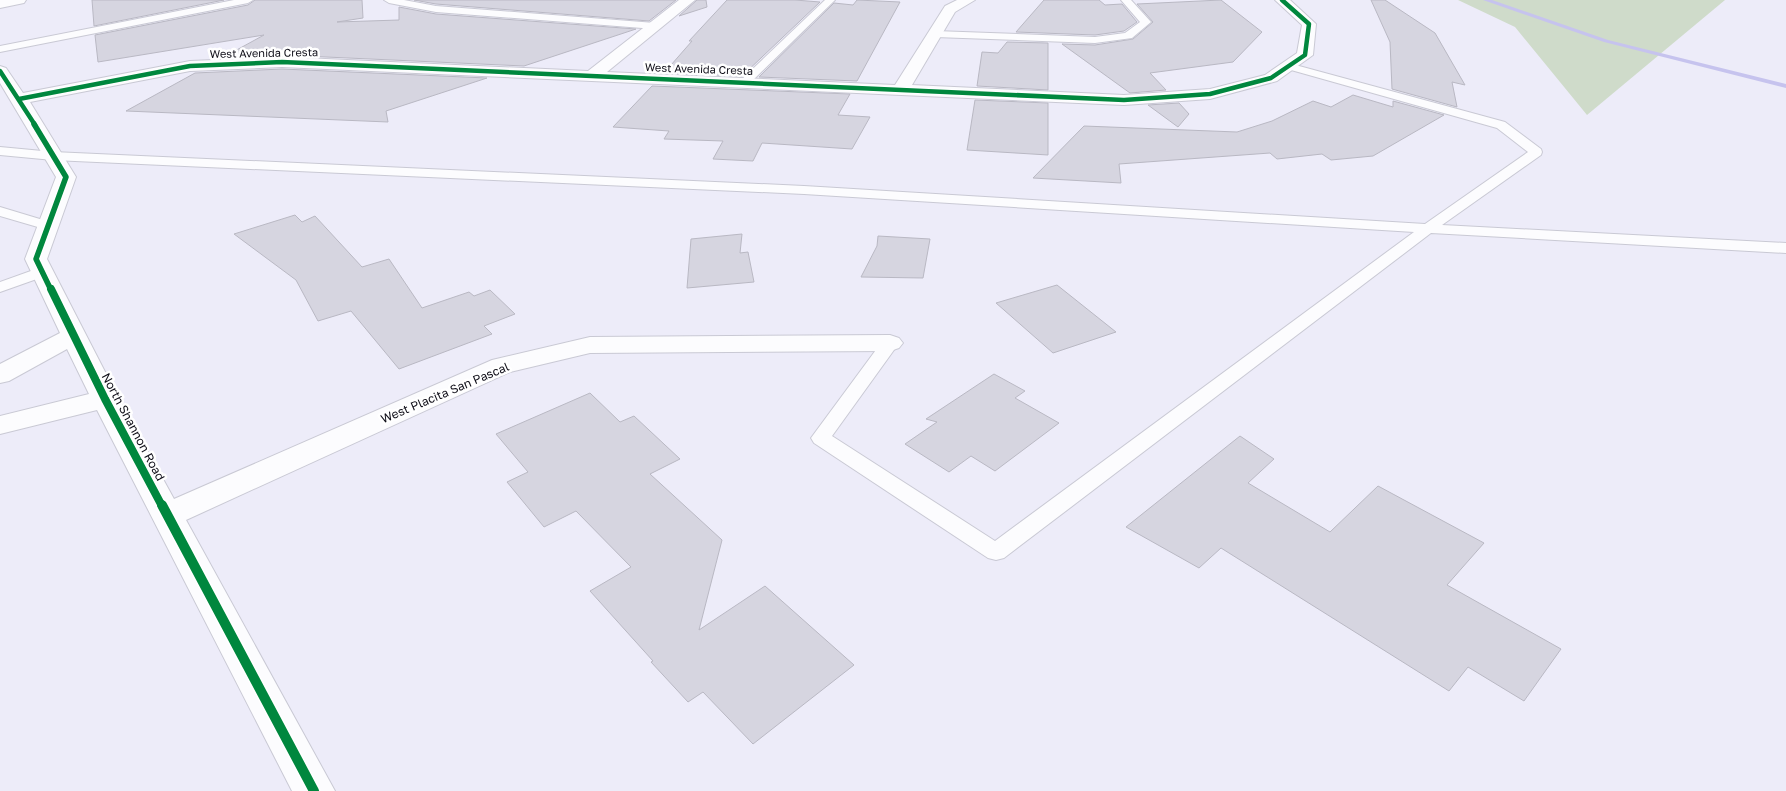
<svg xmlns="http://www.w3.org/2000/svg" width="1786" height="791" font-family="'Golos Text',sans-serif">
<rect width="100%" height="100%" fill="#edecf9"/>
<polygon fill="#cfdbca" points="1458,0 1725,0 1587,115 1515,27"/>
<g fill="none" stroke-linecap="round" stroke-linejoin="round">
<polygon fill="#c6c3ee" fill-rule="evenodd" points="1483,0 1492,0 1608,40 1786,84 1786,88 1604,42"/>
</g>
<g fill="#d6d5e0" stroke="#b9b8c3">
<polygon points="92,0 224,0 94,26"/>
<polygon points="255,0 362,0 363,18 337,22 399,20 399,7 436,14 636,29 524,66 282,55 222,58 264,35 98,62 95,35 248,5"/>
<polygon points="414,0 676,0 649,21 436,4"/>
<polygon points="697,0 706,0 707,7 679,16"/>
<polygon points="727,0 795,0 820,2 742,76 664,73 692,41 689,41"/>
<polygon points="857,0 900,2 857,81 759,77 834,3 853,5"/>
<polygon points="1044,0 1099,0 1105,5 1122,4 1137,22 1124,31 1095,35 1016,32"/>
<polygon points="1221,0 1262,32 1233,62 1150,73 1166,90 1130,93 1062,44 1095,45 1133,39 1153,22 1137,4"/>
<polygon points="1371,0 1385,0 1435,33 1465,85 1452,82 1457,107 1392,89 1390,42"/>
<polygon points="1007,42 1048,43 1048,90 977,86 982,52 998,53"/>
<polygon points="282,69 487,78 386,111 388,122 126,111 195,73"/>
<polygon points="652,86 850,94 838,115 870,117 852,149 762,143 753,161 713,159 723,141 664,139 669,131 613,127"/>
<polygon points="1353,95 1393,107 1393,101 1444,115 1373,156 1331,160 1322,154 1277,159 1270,153 1119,164 1121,183 1033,178 1084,126 1237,132 1272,121 1313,101 1331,107"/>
<polygon points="975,100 1048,103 1048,155 967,150"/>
<polygon points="1179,103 1189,114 1178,127 1148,105"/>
<polygon points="295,215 302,222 315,216 362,267 389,259 422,308 469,292 474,296 490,290 515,314 484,326 492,334 399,369 351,311 318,321 296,280 234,234"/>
<polygon points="742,234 740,253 748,252 754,282 687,288 691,239"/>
<polygon points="878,236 930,239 923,278 861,277 877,246"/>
<polygon points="1057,285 1116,332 1053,353 996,303"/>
<polygon points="994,374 1025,391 1015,398 1059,423 995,471 971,456 949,472 905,444 937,422 926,419"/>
<polygon points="590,393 620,422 634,416 680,459 650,474 722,540 699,630 765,586 854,665 753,744 703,692 688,702 651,662 653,661 590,591 631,567 576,511 544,527 507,482 528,472 496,434"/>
<polygon points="1240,436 1274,459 1248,483 1330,532 1378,486 1484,543 1447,585 1561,649 1524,701 1468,667 1449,691 1221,548 1199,568 1126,527"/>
</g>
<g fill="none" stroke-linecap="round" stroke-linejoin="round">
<g stroke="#c9c9d4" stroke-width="2">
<g id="lane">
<polygon points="234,0 253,0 248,3 0,52 0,46"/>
<polygon points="384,0 404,0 436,6 655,23 660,26 655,29 436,12 389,3"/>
<polygon points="825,0 835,0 748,85 740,85 738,83 740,81"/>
<polygon points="1121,0 1131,0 1151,22 1132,38 1095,43 935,37 930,34 935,31 1095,37 1125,33 1140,22"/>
<polygon points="1288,63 1505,122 1541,149 1542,152 1541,155 1442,225 1786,243 1786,253 1431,233 1004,558 996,560 988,558 814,443 811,438 884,339 890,338 896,339 899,343 832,436 995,541 1414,232 804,194 53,160 0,155 0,147 53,152 804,186 1425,224 1528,152 1497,128 1284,68 1283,66 1284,64"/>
<polygon points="0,207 53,223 55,226 53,229 48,230 0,216"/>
<polygon points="42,267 48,269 50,272 48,275 0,292 0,282"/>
</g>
</g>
<g stroke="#c9c9d4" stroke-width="2">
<g id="street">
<polygon points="0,0 26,0 24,3 0,8"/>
<polygon points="679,0 695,0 607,72 895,85 945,6 957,0 975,0 955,12 912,85 1124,95 1210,89 1265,75 1297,53 1302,25 1275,0 1290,0 1316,24 1313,55 1277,81 1210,99 1124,105 282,67 190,71 30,102 76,177 47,259 119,399 174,499 492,360 590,337 890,335 899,338 903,343 899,348 890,351 590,353 510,372 186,520 335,791 292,791 97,410 0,434 0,416 89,394 67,349 9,381 0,383 0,364 60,333 25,259 56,177 0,83 0,66 6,68 23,93 190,61 282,57 588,71"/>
</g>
</g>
<use href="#lane" fill="#fcfcfe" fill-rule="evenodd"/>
<use href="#street" fill="#fcfcfe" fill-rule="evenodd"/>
<g stroke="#fff" stroke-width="6">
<g id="cycleway-far3">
<polyline points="0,71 35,125"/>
<polyline points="19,99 190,66 282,62 1124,100 1210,94 1271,78 1305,55 1309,24 1282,0"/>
</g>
</g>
<g stroke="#fff" stroke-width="8">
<polyline id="cycleway-far2" points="34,124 66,177 36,259 51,290"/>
</g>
<g stroke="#fff" stroke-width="11">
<polyline id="cycleway-far1" points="51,289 105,399 162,506"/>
</g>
<g stroke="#fff" stroke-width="13">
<polyline id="cycleway" points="162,505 314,791"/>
</g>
<use href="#cycleway-far3" stroke="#00873e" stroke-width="4.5"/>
<use href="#cycleway-far2" stroke="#00873e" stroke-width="5.5"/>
<use href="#cycleway-far1" stroke="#00873e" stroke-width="8"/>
<use href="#cycleway" stroke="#00873e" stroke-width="10"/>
</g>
<g text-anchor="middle" stroke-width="5" stroke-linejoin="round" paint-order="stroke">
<g font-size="11" fill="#0f0e18" stroke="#fff">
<text transform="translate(264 53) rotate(-1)" y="4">West Avenida Cresta</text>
<text transform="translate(699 69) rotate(2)" y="4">West Avenida Cresta</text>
</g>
<g font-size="12" fill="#0f0e18" stroke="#fff">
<text transform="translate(445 393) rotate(-23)" y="4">West Placita San Pascal</text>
<text transform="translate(133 427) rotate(62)" y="4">North Shannon Road</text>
</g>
</g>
</svg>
